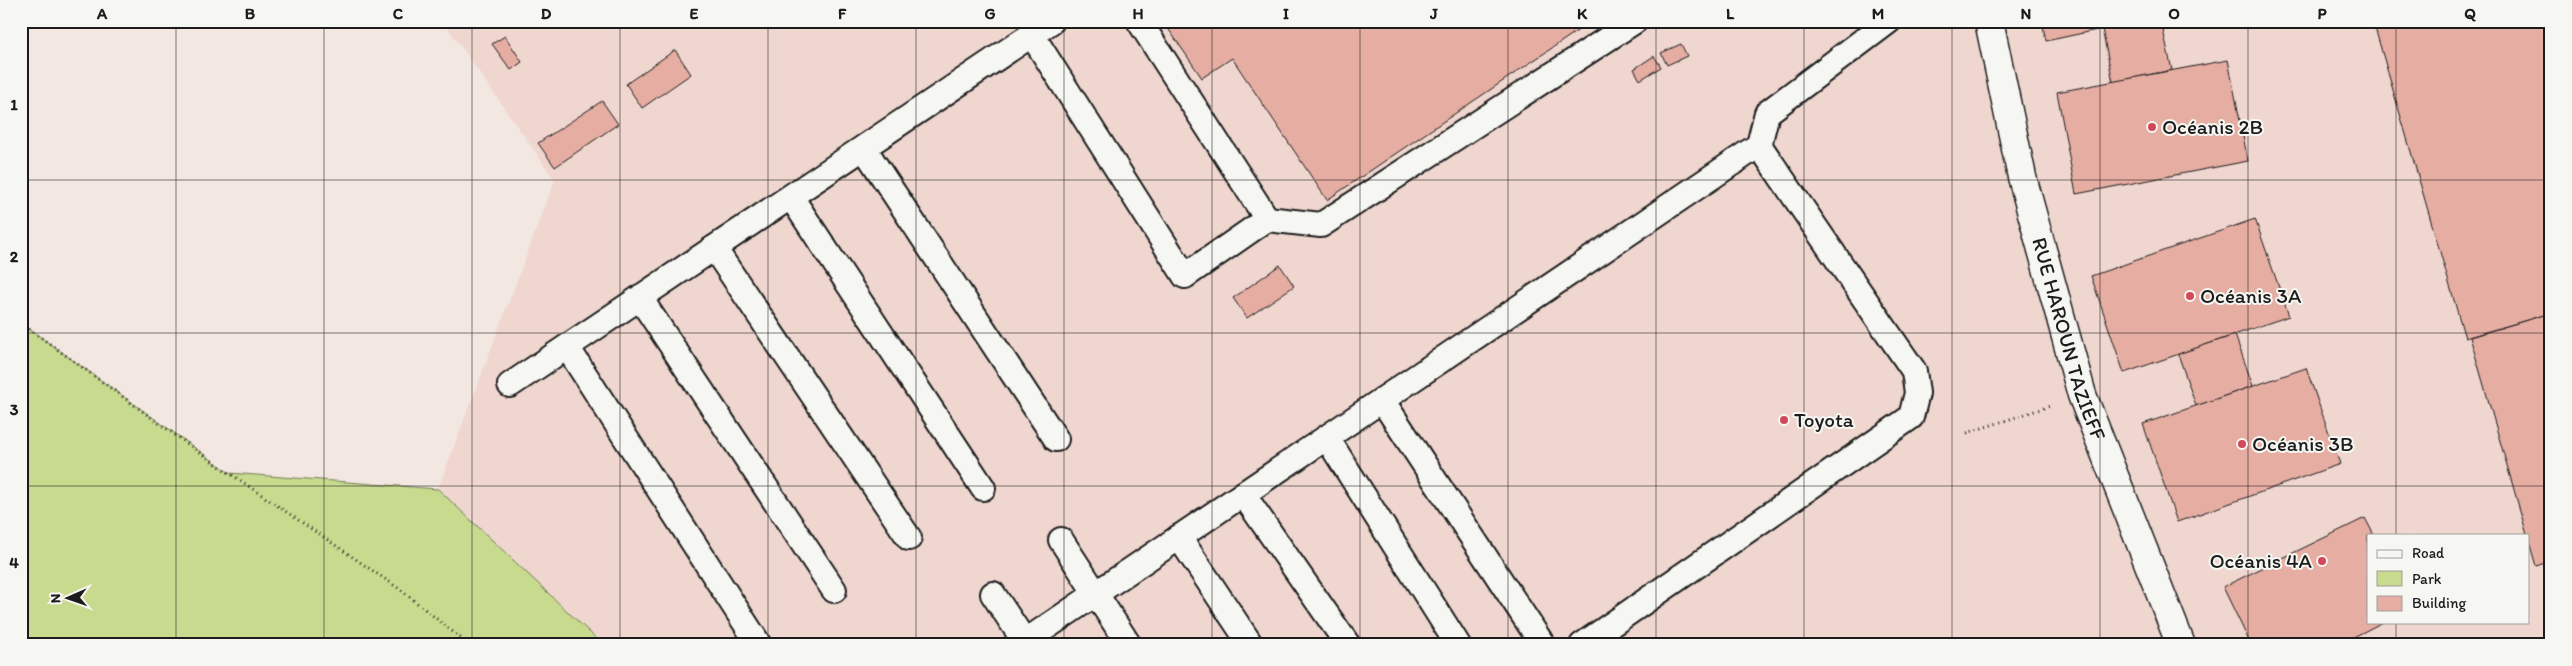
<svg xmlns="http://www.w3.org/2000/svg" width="2572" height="666" font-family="Itim,sans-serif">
<rect width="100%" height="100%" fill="#f3e7e2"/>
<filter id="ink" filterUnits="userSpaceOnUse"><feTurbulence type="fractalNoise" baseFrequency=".02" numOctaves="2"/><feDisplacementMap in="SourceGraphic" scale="10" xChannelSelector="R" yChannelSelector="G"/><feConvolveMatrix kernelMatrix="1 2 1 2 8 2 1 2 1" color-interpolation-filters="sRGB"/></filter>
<g filter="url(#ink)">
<path fill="#efd6cf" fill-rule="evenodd" d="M443 21H2551V645H603L438 489 555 180ZM2368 535H2528V622H2368Z"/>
<polygon fill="#c7da8e" stroke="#727b55" points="21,323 230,473 438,489 603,645 21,645"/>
<g fill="#e6ada2" stroke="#1c1c1c">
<polygon points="1163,21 1592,21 1327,200 1232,58 1202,78"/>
<polygon points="2042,21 2139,21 2046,41"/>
<polygon points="2139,21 2161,21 2172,70 2113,82 2102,29"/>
<polygon points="2373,21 2551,21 2551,313 2465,338"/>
<polygon points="505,36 522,62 511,70 492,44"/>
<polygon points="1681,44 1687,56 1667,65 1661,53"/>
<polygon points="675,50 691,74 642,108 626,84"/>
<polygon points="1654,56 1661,67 1640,80 1634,69"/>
<polygon points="2228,60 2248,161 2076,194 2057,92"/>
<polygon points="602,101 618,124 555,167 538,143"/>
<polygon points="2255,219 2289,316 2124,373 2091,276"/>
<polygon points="1280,265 1294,286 1247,318 1233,298"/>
<polygon points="2551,313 2551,561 2536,566 2470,337"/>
<polygon points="2235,335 2253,386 2196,406 2178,354"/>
<polygon points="2306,368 2340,464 2177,522 2143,424"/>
<polygon points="2365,518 2374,535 2368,535 2368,622 2383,622 2338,645 2251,645 2223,587"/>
<polygon points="2352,638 2355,645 2338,645"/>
</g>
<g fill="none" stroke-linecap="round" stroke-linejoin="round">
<g stroke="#1c1c1c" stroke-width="28">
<g id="lane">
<polyline points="1032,35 1185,276 1267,219 1139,21"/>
<polyline points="864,148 1056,439"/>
<polyline points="791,197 983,488"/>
<polyline points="1267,219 1321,225 1635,21"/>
<polyline points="714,248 909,538"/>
<polyline points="640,298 834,590"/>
<polyline points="567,347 758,643"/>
<polyline points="510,385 1052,21"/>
<polyline points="1327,438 1458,645"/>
<polyline points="1243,494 1348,645"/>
<polyline points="1179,537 1251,645"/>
<polyline points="1061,540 1129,645"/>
<polyline points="993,594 1027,645"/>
<polyline points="1020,645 1382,400"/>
<polyline points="1543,645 1382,400 1759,145 1767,113 1889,21"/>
<polyline points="1582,645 1911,417 1917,393 1914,371 1759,145"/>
</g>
</g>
<g stroke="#1c1c1c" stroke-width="31">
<g id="street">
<path id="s1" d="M1989 21 2022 177 2082 395 2181 645"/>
</g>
</g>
<g stroke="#1c1c1c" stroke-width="3" stroke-dasharray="1 4" stroke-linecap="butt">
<polyline points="21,323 200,453 401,590 469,645"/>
<polyline points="1967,433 2050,406"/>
</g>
<use href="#lane" stroke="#f6f6f2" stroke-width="24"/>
<use href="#street" stroke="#f6f6f2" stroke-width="28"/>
</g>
</g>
<path fill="none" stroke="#1c1c1c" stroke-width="1" stroke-opacity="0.55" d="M176 21V645M324 21V645M472 21V645M620 21V645M768 21V645M916 21V645M1064 21V645M1212 21V645M1360 21V645M1508 21V645M1656 21V645M1804 21V645M1952 21V645M2100 21V645M2248 21V645M2396 21V535M21 180H2551M21 333H2551M21 486H2551M2396 622V645"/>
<g fill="#d1495b" stroke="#f6f6f2" stroke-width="2">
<circle cx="2152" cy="127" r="5"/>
<circle cx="2190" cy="296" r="5"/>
<circle cx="1784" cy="420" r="5"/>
<circle cx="2242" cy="444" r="5"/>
<circle cx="2322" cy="561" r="5"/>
</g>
<g text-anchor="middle" stroke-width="4" stroke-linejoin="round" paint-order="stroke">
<g font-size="21" fill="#1c1c1c" stroke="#f6f6f2" text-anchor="start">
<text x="2162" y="134">Océanis 2B</text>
<text x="2200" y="303">Océanis 3A</text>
<text x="1794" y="427">Toyota</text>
<text x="2252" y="451">Océanis 3B</text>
<text x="2312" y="568" text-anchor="end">Océanis 4A</text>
</g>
<g font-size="21" fill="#1c1c1c" stroke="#f6f6f2">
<text dy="7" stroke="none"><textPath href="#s1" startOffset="328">RUE HAROUN TAZIEFF</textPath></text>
</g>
</g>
<rect width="2572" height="666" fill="none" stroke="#f6f6f2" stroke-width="55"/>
<rect x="2367" y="534" width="162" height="90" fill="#f6f6f2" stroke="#9f9f9c"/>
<rect x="2377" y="550" width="25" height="8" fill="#f6f6f2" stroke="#9f9f9c"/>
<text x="2412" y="558" font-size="15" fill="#1c1c1c">Road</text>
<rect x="2377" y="571" width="25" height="15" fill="#c7da8e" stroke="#9f9f9c"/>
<text x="2412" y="584" font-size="15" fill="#1c1c1c">Park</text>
<rect x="2377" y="596" width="25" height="15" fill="#e6ada2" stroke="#9f9f9c"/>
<text x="2412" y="608" font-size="15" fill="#1c1c1c">Building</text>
<g transform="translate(68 598) rotate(268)" stroke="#f6f6f2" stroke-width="4" paint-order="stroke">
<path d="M0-4L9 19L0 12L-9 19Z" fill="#1c1c1c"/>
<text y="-8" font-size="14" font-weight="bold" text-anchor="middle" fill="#1c1c1c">N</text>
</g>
<rect x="28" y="28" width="2516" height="610" fill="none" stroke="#1c1c1c" stroke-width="2"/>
<g font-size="16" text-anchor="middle" font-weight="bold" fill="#1c1c1c">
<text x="102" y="19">A</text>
<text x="250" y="19">B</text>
<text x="398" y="19">C</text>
<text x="546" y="19">D</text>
<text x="694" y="19">E</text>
<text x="842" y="19">F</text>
<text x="990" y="19">G</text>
<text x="1138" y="19">H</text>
<text x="1286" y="19">I</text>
<text x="1434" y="19">J</text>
<text x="1582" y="19">K</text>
<text x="1730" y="19">L</text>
<text x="1878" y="19">M</text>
<text x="2026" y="19">N</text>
<text x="2174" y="19">O</text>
<text x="2322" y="19">P</text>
<text x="2470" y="19">Q</text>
<text x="14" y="110">1</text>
<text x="14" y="262">2</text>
<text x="14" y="415">3</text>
<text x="14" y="568">4</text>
</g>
</svg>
